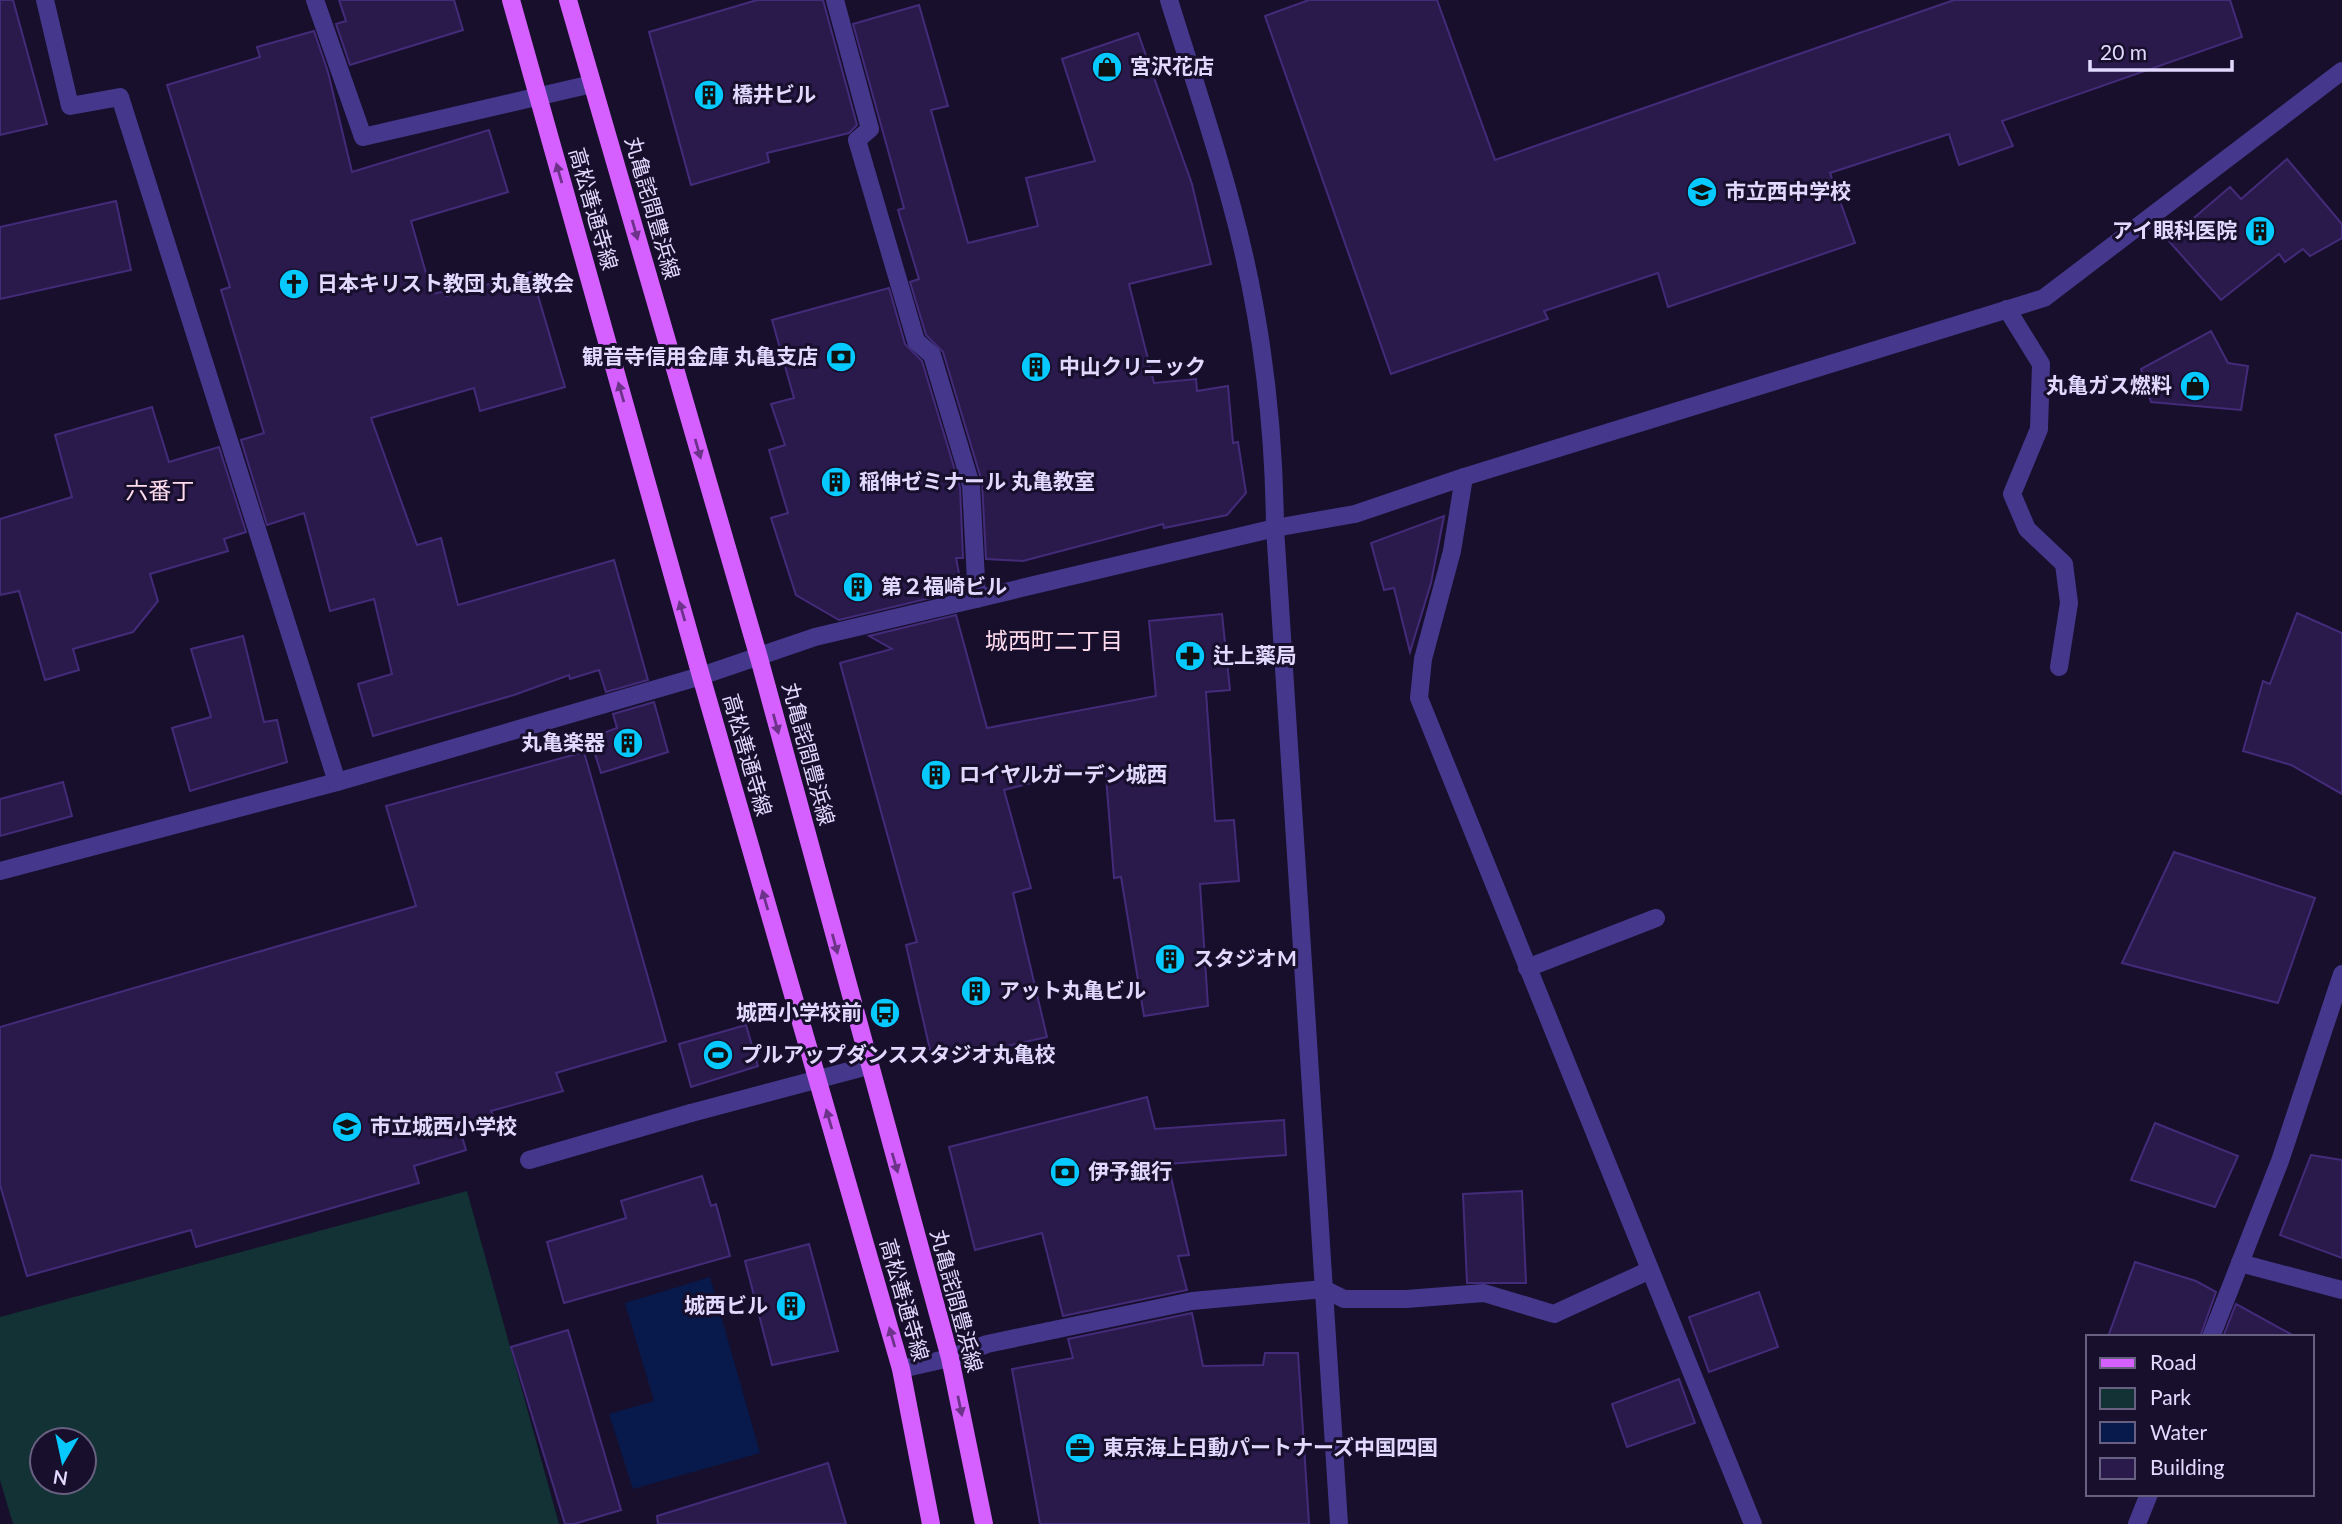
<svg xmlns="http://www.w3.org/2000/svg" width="2342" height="1524" font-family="Lato,'Noto Sans JP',sans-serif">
<rect width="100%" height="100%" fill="#170f2b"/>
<path fill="#123235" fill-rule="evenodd" d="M467 1191 559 1524H13L0 1480V1317ZM42 1440H84V1482H42Z"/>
<polygon fill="#08194b" points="710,1277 760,1453 633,1489 609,1414 654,1401 625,1303"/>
<g fill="#2a1a4c" stroke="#442b7a" stroke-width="2">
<polygon points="0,0 13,0 47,124 0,135"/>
<polygon points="339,0 454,0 463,30 350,65 336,24 346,21"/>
<polygon points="757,0 823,0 857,125 849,133 767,153 769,162 691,185 649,32"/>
<polygon points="1309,0 1437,0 1495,160 1954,0 2230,0 2242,37 2002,121 2013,146 1959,165 1949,134 1830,173 1855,243 1668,307 1658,273 1544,311 1548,319 1391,374 1265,16"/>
<polygon points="919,5 948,106 931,110 968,243 1038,226 1026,178 1095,161 1062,59 1138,33 1192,184 1211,264 1129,284 1154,383 1196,379 1197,391 1228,386 1233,443 1238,442 1246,493 1227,515 1164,528 1163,524 1023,561 986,559 982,482 943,352 926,335 910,282 919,279 898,210 904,208 853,24"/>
<polygon points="314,31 328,72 352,172 489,130 508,192 411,221 432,294 447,291 447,296 531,272 565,387 480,411 474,388 371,418 417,545 441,538 458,605 614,560 648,680 606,692 599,670 570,679 569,675 514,695 373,736 358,684 392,674 374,599 330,611 304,513 267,525 241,440 264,433 221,290 230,287 167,85 260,57 257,47"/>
<polygon points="2287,159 2342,224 2342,238 2310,256 2303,249 2285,262 2279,254 2221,300 2168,240 2230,187 2241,199"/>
<polygon points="116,201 131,270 0,299 0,227"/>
<polygon points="889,288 905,344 922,361 960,487 963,558 956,558 960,579 948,582 951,593 839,620 796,595 771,518 788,513 769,450 785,445 771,404 794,398 772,320"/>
<polygon points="2211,331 2228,363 2248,366 2241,410 2151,402 2141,369"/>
<polygon points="152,407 169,462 219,447 246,532 224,539 228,551 150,574 158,601 133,632 73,649 79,670 45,680 19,591 0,595 0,519 72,497 55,435"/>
<polygon points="1444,516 1431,583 1410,652 1394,588 1384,590 1371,543"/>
<polygon points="2297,613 2342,633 2342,794 2291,765 2243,751 2263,681 2270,684"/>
<polygon points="1222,614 1230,690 1206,692 1215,821 1234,820 1239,881 1200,884 1208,1006 1144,1016 1121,877 1114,878 1105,764 1004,790 1031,888 1013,893 1047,1037 933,1063 906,945 917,942 840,663 892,649 869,636 956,615 987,728 1156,696 1149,621"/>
<polygon points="243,636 264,722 277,720 287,762 190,791 172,728 211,717 191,649"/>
<polygon points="654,702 668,752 601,773 590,738 617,728 613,714"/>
<polygon points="584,752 666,1041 556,1073 563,1091 491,1111 495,1120 460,1130 466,1150 414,1166 419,1183 196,1247 191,1230 27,1276 0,1185 0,1027 416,906 386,806"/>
<polygon points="63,782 72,816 0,836 0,799"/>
<polygon points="2174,852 2315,898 2278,1003 2122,963"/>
<polygon points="746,1025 758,1066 691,1087 679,1044"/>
<polygon points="1147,1097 1155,1129 1284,1120 1286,1155 1168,1164 1189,1255 1178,1256 1187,1290 1063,1316 1042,1233 975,1250 949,1147"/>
<polygon points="2155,1123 2238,1156 2215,1207 2131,1180"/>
<polygon points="2311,1155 2342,1160 2342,1258 2280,1235"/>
<polygon points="702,1176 711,1206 716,1204 730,1256 564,1303 547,1242 626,1218 621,1201"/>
<polygon points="1522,1191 1526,1283 1467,1283 1463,1194"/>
<polygon points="809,1244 838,1351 772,1365 745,1261"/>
<polygon points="2135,1262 2196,1281 2216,1292 2200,1337 2108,1337"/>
<polygon points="1759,1292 1778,1347 1709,1372 1689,1317"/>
<polygon points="2236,1304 2296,1337 2223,1337"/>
<polygon points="1192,1313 1203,1366 1263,1365 1265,1353 1298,1353 1309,1524 1040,1524 1012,1369 1073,1358 1068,1339"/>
<polygon points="568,1330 621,1510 574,1524 565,1524 511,1347"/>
<polygon points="1679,1379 1695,1423 1627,1447 1612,1404"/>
<polygon points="828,1463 846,1524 658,1524 657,1516"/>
</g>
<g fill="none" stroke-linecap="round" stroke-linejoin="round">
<g stroke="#45388c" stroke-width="18">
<polyline points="835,0 870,129 857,140 916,341 932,355 971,485 977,599"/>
<polyline points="529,1160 691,1113"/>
<polyline points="2240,1263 2342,1290"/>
</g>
<g stroke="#45388c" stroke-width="18">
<polyline points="45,0 70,106 120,97 337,782"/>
<polyline points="315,0 363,137 592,84"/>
<path d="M1169 0C1190 68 1213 135 1231 203 1260 308 1274 420 1275 528L1339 1524"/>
<polyline points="2007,309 2041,364 2039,429 2012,494 2027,529 2064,564 2069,603 2059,667"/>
<polyline points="1464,477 1452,551 1423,659 1419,698 1753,1524"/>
<polyline points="0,871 337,782 701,676 815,637 1275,528 1355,514 1464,477 2044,298 2342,71"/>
<polyline points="1527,968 1656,918"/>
<polyline points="691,1113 868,1066"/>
<polyline points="2211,1337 2280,1161 2342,974"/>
<polyline points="901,1369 950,1358 987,1344 1192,1301 1324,1289 1344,1299 1406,1299 1484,1293 1554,1314 1650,1270"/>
<polyline points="2137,1524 2149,1494"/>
</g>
<g stroke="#d660ff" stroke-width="18">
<polyline points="511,0 701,676 901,1369 931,1524"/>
<polyline points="568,0 759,658 950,1358 984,1524"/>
</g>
</g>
<defs><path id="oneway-solid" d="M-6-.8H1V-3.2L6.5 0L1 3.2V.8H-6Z" transform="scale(1.75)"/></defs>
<g fill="#6d338a">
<use href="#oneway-solid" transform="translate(559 173) rotate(-106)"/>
<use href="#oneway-solid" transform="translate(635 230) rotate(74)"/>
<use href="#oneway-solid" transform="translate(621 392) rotate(-106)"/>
<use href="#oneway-solid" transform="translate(698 449) rotate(74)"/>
<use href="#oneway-solid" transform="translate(682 611) rotate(-106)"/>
<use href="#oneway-solid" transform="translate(776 724) rotate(75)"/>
<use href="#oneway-solid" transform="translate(765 900) rotate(-106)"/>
<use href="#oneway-solid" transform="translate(835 944) rotate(75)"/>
<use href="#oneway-solid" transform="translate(829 1119) rotate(-106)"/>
<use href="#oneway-solid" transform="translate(895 1163) rotate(74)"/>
<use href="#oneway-solid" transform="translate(892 1337) rotate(-106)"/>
<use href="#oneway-solid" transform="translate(960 1406) rotate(78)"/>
</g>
<defs>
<g id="shop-disc" transform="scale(1.575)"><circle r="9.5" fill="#05c9ff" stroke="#170f2b"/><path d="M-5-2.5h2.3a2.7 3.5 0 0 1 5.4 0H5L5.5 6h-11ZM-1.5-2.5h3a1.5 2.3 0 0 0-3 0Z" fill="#111"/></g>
<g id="building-disc" transform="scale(1.575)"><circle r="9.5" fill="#05c9ff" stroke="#170f2b"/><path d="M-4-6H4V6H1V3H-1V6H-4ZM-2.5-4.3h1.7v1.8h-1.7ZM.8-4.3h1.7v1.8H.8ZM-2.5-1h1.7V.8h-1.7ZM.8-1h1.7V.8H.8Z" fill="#111"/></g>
<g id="school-disc" transform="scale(1.575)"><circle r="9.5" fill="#05c9ff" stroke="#170f2b"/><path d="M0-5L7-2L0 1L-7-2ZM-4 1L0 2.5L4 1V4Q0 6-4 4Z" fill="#111"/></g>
<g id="church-disc" transform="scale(1.575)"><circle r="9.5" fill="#05c9ff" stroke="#170f2b"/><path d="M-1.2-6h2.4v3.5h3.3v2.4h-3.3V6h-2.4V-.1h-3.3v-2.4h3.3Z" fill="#111"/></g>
<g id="bank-disc" transform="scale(1.575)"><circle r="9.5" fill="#05c9ff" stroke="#170f2b"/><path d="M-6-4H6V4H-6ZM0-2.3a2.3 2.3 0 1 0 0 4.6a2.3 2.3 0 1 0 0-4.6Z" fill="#111"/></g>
<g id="pharmacy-disc" transform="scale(1.575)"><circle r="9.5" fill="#05c9ff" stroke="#170f2b"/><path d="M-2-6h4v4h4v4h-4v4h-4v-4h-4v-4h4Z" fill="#111"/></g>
<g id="bus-disc" transform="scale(1.575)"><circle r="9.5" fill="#05c9ff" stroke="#170f2b"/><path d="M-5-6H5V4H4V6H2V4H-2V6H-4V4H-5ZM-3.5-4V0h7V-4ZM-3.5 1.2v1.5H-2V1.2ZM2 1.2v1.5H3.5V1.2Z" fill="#111"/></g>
<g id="stadium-disc" transform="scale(1.575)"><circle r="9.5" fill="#05c9ff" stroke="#170f2b"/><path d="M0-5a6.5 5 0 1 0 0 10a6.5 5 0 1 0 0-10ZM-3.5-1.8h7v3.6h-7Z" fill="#111"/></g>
<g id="office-disc" transform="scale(1.575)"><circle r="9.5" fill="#05c9ff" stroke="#170f2b"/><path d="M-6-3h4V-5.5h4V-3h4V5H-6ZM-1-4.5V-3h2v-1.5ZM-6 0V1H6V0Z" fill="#111"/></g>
</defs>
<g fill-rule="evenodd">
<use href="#shop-disc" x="1107" y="67"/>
<use href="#building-disc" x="709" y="95"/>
<use href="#school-disc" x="1702" y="192"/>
<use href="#building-disc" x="2260" y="231"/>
<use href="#church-disc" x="294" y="284"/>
<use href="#bank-disc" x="841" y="357"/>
<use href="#building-disc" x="1036" y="367"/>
<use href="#shop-disc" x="2195" y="386"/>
<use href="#building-disc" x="836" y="482"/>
<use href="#building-disc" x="858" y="587"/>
<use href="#pharmacy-disc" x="1190" y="656"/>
<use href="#building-disc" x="628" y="743"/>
<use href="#building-disc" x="936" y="775"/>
<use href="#building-disc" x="1170" y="959"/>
<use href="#building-disc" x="976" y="991"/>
<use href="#bus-disc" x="885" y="1013"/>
<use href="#stadium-disc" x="718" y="1055"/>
<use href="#school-disc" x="347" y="1127"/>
<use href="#bank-disc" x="1065" y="1172"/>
<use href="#building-disc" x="791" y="1306"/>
<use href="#office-disc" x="1080" y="1448"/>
</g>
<g text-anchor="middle" stroke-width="6" stroke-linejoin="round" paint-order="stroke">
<g font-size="21" font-weight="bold" fill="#e2d9ff" stroke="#170f2b" text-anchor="start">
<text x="1130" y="74">宮沢花店</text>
<text x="732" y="102">橋井ビル</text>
<text x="1725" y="199">市立西中学校</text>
<text x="2237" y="238" text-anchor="end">アイ眼科医院</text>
<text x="317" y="291">日本キリスト教団 丸亀教会</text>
<text x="818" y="364" text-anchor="end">観音寺信用金庫 丸亀支店</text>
<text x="1059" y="374">中山クリニック</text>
<text x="2172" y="393" text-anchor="end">丸亀ガス燃料</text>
<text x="859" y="489">稲伸ゼミナール 丸亀教室</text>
<text x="881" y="594">第２福崎ビル</text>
<text x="1213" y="663">辻上薬局</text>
<text x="605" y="750" text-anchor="end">丸亀楽器</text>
<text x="959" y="782">ロイヤルガーデン城西</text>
<text x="1193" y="966">スタジオM</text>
<text x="999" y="998">アット丸亀ビル</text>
<text x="862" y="1020" text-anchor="end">城西小学校前</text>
<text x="741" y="1062">プルアップダンススタジオ丸亀校</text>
<text x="370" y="1134">市立城西小学校</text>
<text x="1088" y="1179">伊予銀行</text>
<text x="768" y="1313" text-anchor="end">城西ビル</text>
<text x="1103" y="1455">東京海上日動パートナーズ中国四国</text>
</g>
<g font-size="21" fill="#e2d9ff" stroke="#170f2b">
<text transform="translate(652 208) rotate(74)" y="7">丸亀詫間豊浜線</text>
<text transform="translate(593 209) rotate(74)" y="7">高松善通寺線</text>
<text transform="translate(808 754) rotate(75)" y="7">丸亀詫間豊浜線</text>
<text transform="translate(747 755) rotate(74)" y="7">高松善通寺線</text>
<text transform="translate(904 1300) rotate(74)" y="7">高松善通寺線</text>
<text transform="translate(956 1301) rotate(75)" y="7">丸亀詫間豊浜線</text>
</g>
<g font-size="23" fill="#ffdbee" stroke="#170f2b">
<text x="160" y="499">六番丁</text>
<text x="1054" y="649">城西町二丁目</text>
</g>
</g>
<rect x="2086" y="1335" width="228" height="161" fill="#170f2b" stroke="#686080" stroke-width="2"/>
<rect x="2100" y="1358" width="35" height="10" fill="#d660ff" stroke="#686080" stroke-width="2"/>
<text x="2150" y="1370" font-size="21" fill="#e2d9ff">Road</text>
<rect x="2100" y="1388" width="35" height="21" fill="#123235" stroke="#686080" stroke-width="2"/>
<text x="2150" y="1405" font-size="21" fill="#e2d9ff">Park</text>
<rect x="2100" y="1422" width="35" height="21" fill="#08194b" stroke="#686080" stroke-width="2"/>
<text x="2150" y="1440" font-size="21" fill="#e2d9ff">Water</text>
<rect x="2100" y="1458" width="35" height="21" fill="#2a1a4c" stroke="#686080" stroke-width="2"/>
<text x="2150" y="1475" font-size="21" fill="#e2d9ff">Building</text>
<g transform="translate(63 1461) rotate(189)"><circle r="33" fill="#170f2b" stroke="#686080" stroke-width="2"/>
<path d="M0-5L12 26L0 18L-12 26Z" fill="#05c9ff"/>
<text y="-10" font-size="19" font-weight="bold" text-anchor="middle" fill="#e2d9ff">N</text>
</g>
<path d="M2090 60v10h142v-10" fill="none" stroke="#e2d9ff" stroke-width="3.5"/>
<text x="2100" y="60" font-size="21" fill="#e2d9ff" stroke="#170f2b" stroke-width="5" paint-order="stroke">20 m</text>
</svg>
